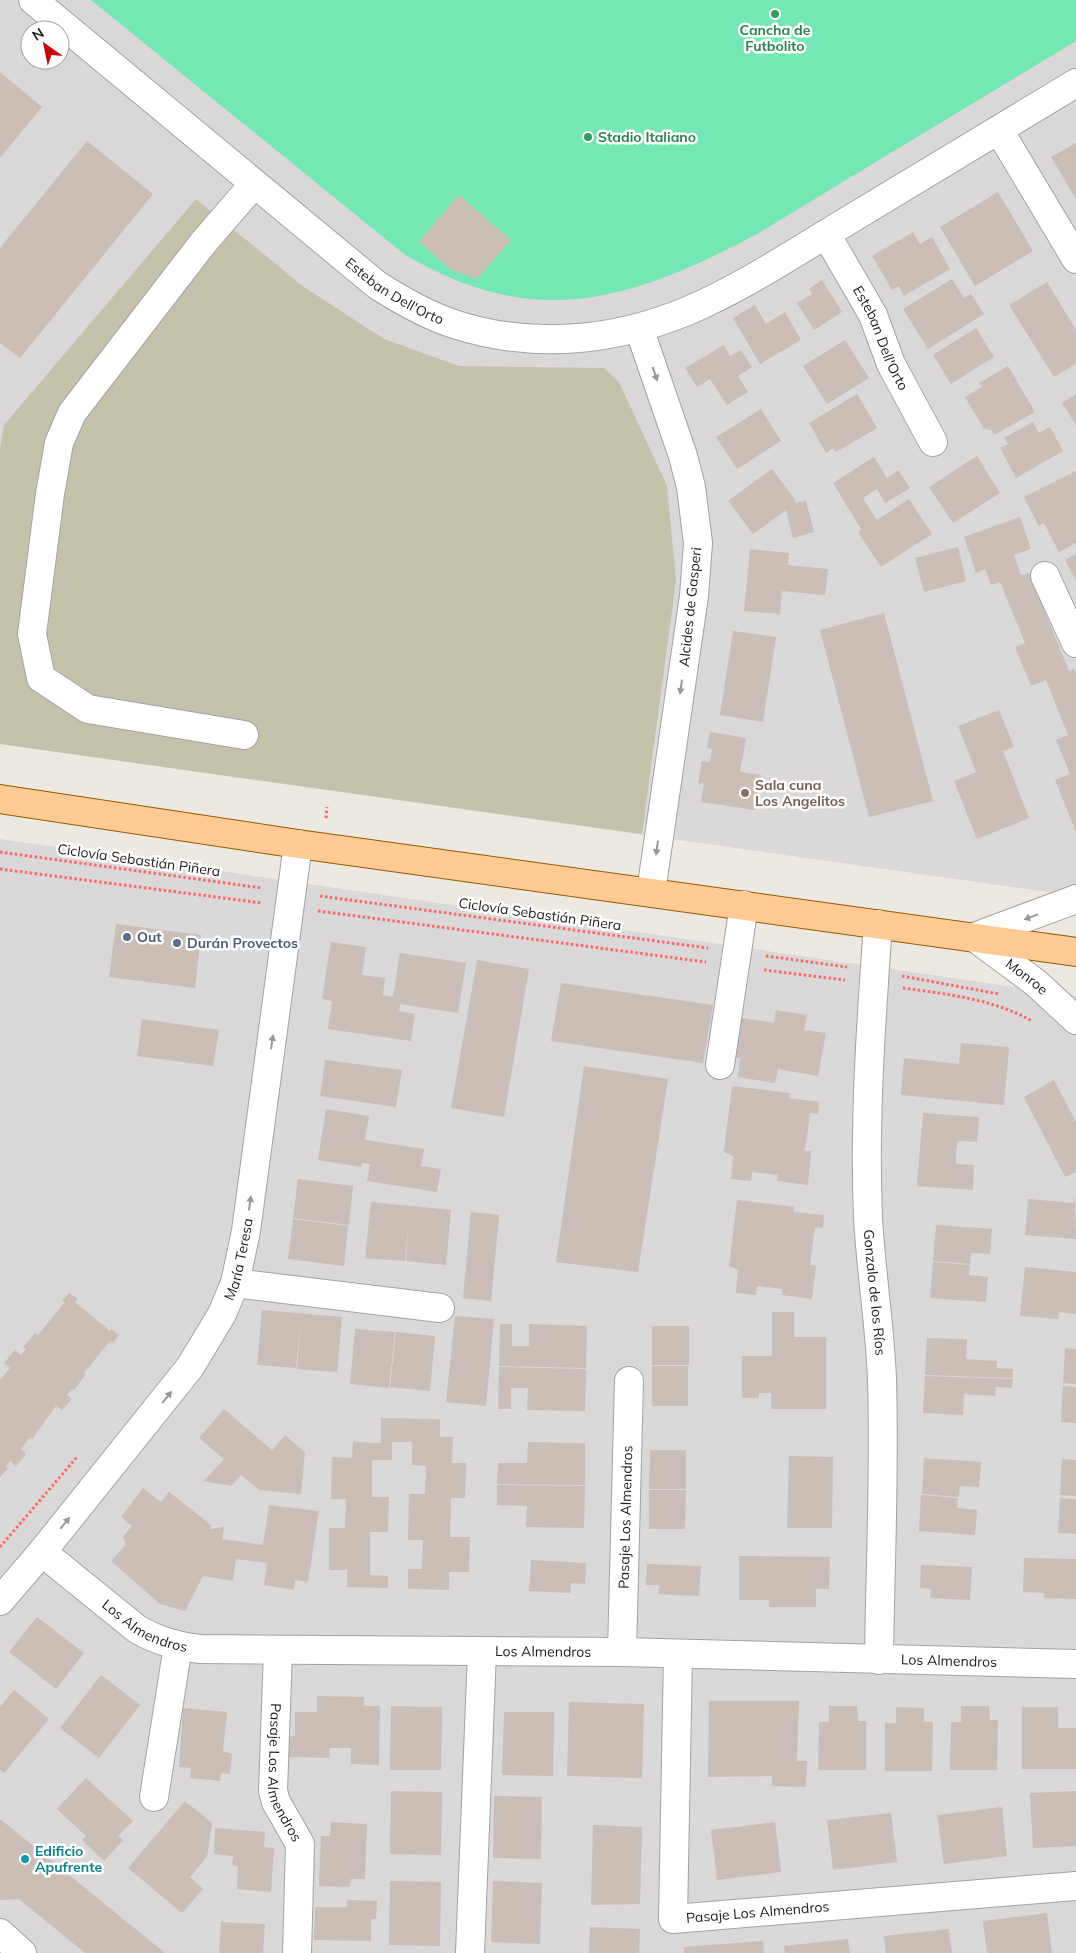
<svg xmlns="http://www.w3.org/2000/svg" width="1076" height="1953" font-family="Mulish,sans-serif">
<rect width="100%" height="100%" fill="#eee9e0"/>
<g fill="#dad8d8" fill-rule="evenodd">
<path d="M0 0H1076V896L0 744ZM30 30H60V60H30Z"/>
<polygon points="0,839 1076,996 1076,1953 0,1953"/>
</g>
<polygon fill="#c4c2ab" points="196,199 304,287 384,339 459,366 604,368 619,382 667,486 676,581 642,834 0,744 0,449 4,425"/>
<path fill="#75e7b4" d="M91 0H1076V41L757 234C631 301 534 332 404 254Z"/>
<g fill="#cabeb6">
<polygon points="0,72 42,107 0,158"/>
<polygon points="87,141 153,194 20,358 0,343 0,248"/>
<polygon points="1076,143 1076,199 1051,157"/>
<polygon points="998,192 1033,251 975,286 940,227"/>
<polygon points="459,195 511,240 477,279 451,270 419,241"/>
<polygon points="913,232 920,244 932,237 950,269 904,296 899,286 892,290 872,256"/>
<polygon points="952,279 964,298 971,294 984,314 928,349 903,309"/>
<polygon points="822,280 842,312 814,330 797,303 812,294 809,289"/>
<polygon points="1047,282 1076,330 1076,364 1054,377 1009,305"/>
<polygon points="755,305 766,324 785,312 801,340 760,364 733,318"/>
<polygon points="976,328 994,357 951,384 933,355"/>
<polygon points="845,340 869,378 827,404 803,366"/>
<polygon points="724,345 730,356 741,350 752,367 738,376 748,392 727,405 710,379 697,387 685,368"/>
<polygon points="1008,366 1035,412 994,435 991,430 984,429 965,397 982,387 979,383"/>
<polygon points="857,394 877,428 836,452 833,448 826,453 809,423"/>
<polygon points="1076,394 1076,425 1062,403"/>
<polygon points="761,409 781,441 737,469 716,437"/>
<polygon points="1033,422 1039,433 1050,427 1063,451 1016,478 1000,448 1008,444 1004,438"/>
<polygon points="977,456 1000,493 953,523 929,487"/>
<polygon points="874,457 887,478 898,470 910,488 885,503 877,489 863,498 877,520 909,499 932,534 881,567 858,532 861,529 833,483"/>
<polygon points="772,469 796,501 794,503 806,501 814,532 793,538 786,510 753,534 728,501"/>
<polygon points="1076,471 1076,543 1059,552 1044,523 1039,526 1024,497"/>
<polygon points="1020,517 1031,549 1014,555 1021,575 1029,573 1069,671 1074,669 1076,673 1076,832 1055,780 1070,774 1056,740 1068,735 1046,680 1031,686 1015,647 1025,643 1000,582 991,585 985,569 976,573 964,537"/>
<polygon points="958,547 966,581 924,592 915,558"/>
<polygon points="750,549 789,553 788,565 828,569 825,595 782,591 780,614 744,611"/>
<polygon points="1076,554 1076,581 1065,560"/>
<polygon points="884,613 933,801 869,817 820,630"/>
<polygon points="733,631 776,637 763,722 720,715"/>
<polygon points="999,710 1014,747 1003,751 1029,818 977,839 954,781 976,772 958,726"/>
<polygon points="710,732 746,738 740,772 761,775 755,810 701,802 704,783 698,784 702,761 710,762 712,749 707,748"/>
<polygon points="116,924 201,935 195,988 109,977"/>
<polygon points="331,942 366,947 362,975 385,978 383,995 393,997 400,953 466,963 458,1013 400,1004 399,1011 415,1014 411,1041 328,1029 332,1001 322,999"/>
<polygon points="477,960 529,969 504,1117 451,1108"/>
<polygon points="561,983 713,1005 703,1063 551,1041"/>
<polygon points="776,1010 807,1015 804,1030 826,1033 818,1076 778,1069 775,1083 738,1077 740,1058 730,1057 736,1017 774,1023"/>
<polygon points="142,1019 219,1030 213,1066 137,1056"/>
<polygon points="961,1043 1009,1047 1004,1105 901,1095 904,1058 959,1064"/>
<polygon points="325,1060 402,1070 396,1107 320,1096"/>
<polygon points="584,1066 668,1079 638,1272 556,1262"/>
<polygon points="1054,1080 1076,1122 1076,1172 1065,1177 1024,1097"/>
<polygon points="732,1086 790,1093 789,1098 819,1102 818,1114 810,1113 805,1151 811,1151 808,1185 777,1181 778,1175 752,1172 751,1181 731,1179 733,1156 724,1152"/>
<polygon points="326,1109 369,1116 365,1140 424,1149 421,1166 441,1169 437,1192 367,1181 370,1164 362,1163 361,1167 318,1160"/>
<polygon points="923,1113 979,1117 977,1142 958,1141 956,1152 956,1164 974,1165 973,1190 917,1186"/>
<polygon points="298,1179 353,1186 349,1225 293,1218"/>
<polygon points="1075,1196 1076,1239 1025,1235 1028,1199 1074,1203"/>
<polygon points="737,1200 794,1207 794,1212 824,1215 823,1228 815,1227 810,1265 816,1266 812,1299 782,1295 782,1289 757,1286 756,1295 736,1293 738,1270 729,1266"/>
<polygon points="371,1202 451,1210 446,1265 406,1261 409,1218 405,1261 365,1258"/>
<polygon points="471,1212 499,1215 491,1301 463,1298"/>
<polygon points="293,1219 348,1226 344,1266 288,1259"/>
<polygon points="936,1225 992,1229 990,1254 971,1253 970,1264 933,1261"/>
<polygon points="933,1262 970,1265 969,1275 988,1277 986,1302 930,1298"/>
<polygon points="1025,1267 1076,1272 1076,1314 1059,1312 1058,1319 1020,1316"/>
<polygon points="69,1293 78,1299 75,1302 110,1331 111,1329 119,1335 113,1343 110,1341 84,1373 86,1374 74,1390 72,1389 67,1395 72,1399 62,1410 56,1406 32,1439 30,1437 21,1449 26,1454 16,1466 10,1461 6,1467 8,1468 0,1477 0,1378 1,1379 10,1368 4,1363 15,1350 21,1355 26,1349 23,1347 35,1333 38,1335 65,1302 62,1301"/>
<polygon points="262,1310 342,1317 337,1372 297,1369 301,1317 296,1368 257,1365"/>
<polygon points="772,1312 794,1312 794,1337 826,1337 826,1409 771,1409 771,1393 759,1393 759,1398 742,1398 742,1356 772,1356"/>
<polygon points="455,1316 494,1319 486,1406 446,1402"/>
<polygon points="500,1324 512,1324 512,1346 529,1346 529,1324 587,1326 586,1368 499,1366"/>
<rect x="652" y="1326" width="37" height="39"/>
<polygon points="355,1329 395,1332 389,1388 350,1384"/>
<polygon points="396,1332 435,1336 430,1391 390,1387"/>
<polygon points="927,1338 967,1339 966,1359 997,1361 997,1368 1013,1369 1013,1378 925,1375"/>
<polygon points="1065,1348 1076,1349 1076,1384 1063,1383"/>
<rect x="652" y="1366" width="36" height="40"/>
<polygon points="499,1367 586,1369 585,1411 527,1410 528,1388 511,1388 511,1409 498,1409"/>
<polygon points="925,1376 1013,1379 1012,1388 996,1387 995,1396 964,1394 963,1415 923,1413"/>
<polygon points="1063,1386 1076,1387 1076,1423 1061,1422"/>
<polygon points="224,1409 272,1450 285,1435 305,1452 301,1494 259,1490 241,1475 231,1486 204,1481 224,1459 199,1438"/>
<polygon points="381,1418 440,1419 440,1437 453,1437 452,1463 466,1463 465,1498 451,1498 450,1537 470,1537 469,1572 449,1572 449,1590 408,1589 408,1569 422,1569 423,1540 408,1540 409,1494 425,1494 426,1466 412,1465 412,1442 392,1442 392,1460 372,1460 372,1497 389,1497 388,1532 370,1532 370,1575 388,1576 388,1588 347,1587 347,1570 329,1570 329,1528 345,1528 346,1499 331,1499 332,1457 352,1458 353,1442 381,1443"/>
<polygon points="528,1442 585,1443 585,1485 497,1484 498,1463 527,1463"/>
<polygon points="650,1450 686,1450 686,1489 649,1489"/>
<polygon points="789,1456 833,1457 832,1528 787,1528"/>
<polygon points="924,1458 981,1462 979,1487 960,1486 959,1497 922,1494"/>
<polygon points="1062,1459 1076,1460 1076,1496 1060,1495"/>
<polygon points="497,1485 585,1486 584,1528 526,1527 527,1506 497,1505"/>
<polygon points="143,1488 161,1502 169,1492 211,1525 210,1529 224,1527 222,1539 263,1545 269,1505 319,1511 308,1582 295,1580 294,1590 264,1585 267,1563 236,1559 233,1581 203,1576 185,1611 160,1604 111,1561 126,1544 123,1537 132,1526 121,1517"/>
<polygon points="649,1490 686,1490 685,1529 649,1529"/>
<polygon points="921,1495 958,1498 957,1508 977,1510 975,1535 919,1531"/>
<polygon points="1060,1498 1076,1499 1076,1534 1058,1533"/>
<polygon points="739,1556 830,1557 829,1589 816,1589 816,1607 769,1607 769,1600 739,1600"/>
<polygon points="1024,1558 1076,1559 1076,1599 1044,1598 1044,1593 1023,1592"/>
<polygon points="531,1560 586,1563 585,1584 571,1583 570,1593 529,1591"/>
<polygon points="647,1564 701,1566 699,1596 658,1594 659,1585 646,1585"/>
<polygon points="921,1565 972,1567 970,1600 930,1598 931,1589 920,1588"/>
<polygon points="37,1617 84,1653 56,1689 9,1652"/>
<polygon points="101,1675 140,1705 99,1758 60,1728"/>
<polygon points="14,1690 49,1719 4,1773 0,1770 0,1707"/>
<polygon points="317,1696 364,1697 364,1706 380,1706 379,1765 351,1764 351,1748 330,1748 329,1758 288,1757 288,1737 295,1736 295,1712 317,1712"/>
<polygon points="709,1701 799,1701 797,1761 807,1761 806,1787 772,1786 772,1776 708,1777"/>
<polygon points="569,1702 644,1704 642,1778 567,1776"/>
<polygon points="391,1706 442,1707 441,1770 390,1770"/>
<polygon points="829,1706 857,1706 858,1721 866,1721 866,1770 818,1770 819,1722 829,1722"/>
<polygon points="961,1706 989,1706 990,1720 998,1720 997,1770 950,1770 951,1722 961,1722"/>
<polygon points="896,1707 924,1708 924,1722 933,1722 932,1771 885,1771 885,1723 896,1723"/>
<polygon points="1022,1707 1058,1707 1058,1728 1076,1728 1076,1769 1022,1769"/>
<polygon points="183,1708 227,1712 223,1751 232,1754 230,1774 221,1773 220,1781 190,1778 191,1768 179,1767"/>
<polygon points="504,1712 554,1712 553,1776 502,1775"/>
<polygon points="86,1778 133,1821 118,1836 123,1840 104,1861 82,1840 86,1836 57,1809"/>
<polygon points="391,1791 442,1792 441,1855 390,1854"/>
<polygon points="1076,1791 1076,1846 1033,1848 1030,1793"/>
<polygon points="494,1796 542,1797 541,1859 493,1858"/>
<polygon points="185,1801 212,1823 207,1857 190,1877 203,1889 182,1913 128,1868"/>
<polygon points="1002,1807 1007,1856 944,1864 937,1815"/>
<polygon points="891,1813 897,1862 833,1870 827,1820"/>
<polygon points="0,1819 165,1953 85,1953 19,1899 0,1900"/>
<polygon points="331,1822 367,1824 365,1879 351,1879 350,1887 319,1886 321,1836 330,1836"/>
<polygon points="775,1822 781,1872 717,1880 711,1830"/>
<polygon points="593,1825 642,1827 640,1904 591,1905"/>
<polygon points="215,1828 265,1832 264,1847 274,1848 271,1892 237,1889 238,1866 232,1865 233,1856 214,1854"/>
<polygon points="390,1881 441,1882 440,1946 389,1945"/>
<polygon points="493,1881 542,1883 540,1944 491,1942"/>
<polygon points="347,1900 377,1901 376,1919 371,1919 371,1941 314,1940 315,1907 347,1907"/>
<polygon points="1047,1913 1052,1953 987,1953 983,1921"/>
<polygon points="221,1922 265,1924 263,1953 219,1953"/>
<polygon points="590,1927 640,1929 639,1953 589,1953"/>
<polygon points="949,1929 952,1953 886,1953 884,1936"/>
<polygon points="848,1939 850,1953 785,1953 784,1946"/>
<polygon points="763,1941 764,1953 684,1953 684,1947"/>
</g>
<g fill="none" stroke-linecap="round" stroke-linejoin="round">
<g stroke="#a3a3a3" stroke-width="30">
<g id="minor">
<path id="s1" d="M33 0 377 285C402 301 428 316 457 325 539 351 626 340 703 304 754 280 801 249 849 220 924 175 1000 129 1076 83"/>
<polyline points="999,130 1076,259"/>
<path id="s2" d="M826 234 873 315 891 364 933 442"/>
<polyline points="639,328 683,456 691,487 698,543 694,596 651,892"/>
<polyline points="1045,576 1076,643"/>
<polyline points="244,735 88,709 41,678 32,634 50,494 59,443 72,413 203,243 254,184"/>
<path id="s3" d="M878 924C871 1022 864 1120 868 1218 871 1272 880 1326 882 1380 885 1473 880 1567 879 1660"/>
<path id="s4" d="M974 937 1036 983 1076 1020"/>
<polyline points="974,937 1076,899"/>
<polyline points="720,1065 744,905"/>
<polyline points="235,1283 440,1308"/>
<path id="s5" d="M42 1552 137 1629C158 1641 176 1646 200 1649L622 1652 1076 1664"/>
<path id="s6" d="M0 1601 42 1552 190 1367 222 1314 235 1283 246 1231 298 844"/>
<path id="s7" d="M278 1650 273 1791 276 1802 300 1844 297 1953"/>
<path id="s8" d="M622 1652 629 1381"/>
<path id="s9" d="M678 1654 673 1919 1076 1886"/>
<polyline points="154,1797 178,1646"/>
<polyline points="0,1933 22,1953"/>
<polyline points="470,1953 482,1652"/>
</g>
</g>
<g stroke="#935a00" stroke-width="30">
<polyline id="major" points="0,799 298,844 1076,952"/>
</g>
<g stroke="#ff6760" stroke-width="3" stroke-dasharray="2.5 2.5" stroke-linecap="butt">
<polyline points="326,818 327,807"/>
<polyline points="0,852 262,888"/>
<polyline points="0,869 262,903"/>
<polyline points="320,896 708,948"/>
<polyline points="318,911 706,962"/>
<polyline points="766,956 847,967"/>
<polyline points="764,970 845,980"/>
<polyline points="902,976 999,994"/>
<path d="M903 988C946 994 993 999 1032 1021"/>
<polyline points="0,1547 77,1457"/>
</g>
<use href="#minor" stroke="#fff" stroke-width="28"/>
<use href="#major" stroke="#ffca94" stroke-width="28"/>
</g>
<defs><path id="oneway-solid" d="M-6-.8H1V-3.2L6.5 0L1 3.2V.8H-6Z" transform="scale(1.25)"/></defs>
<g fill="#999">
<use href="#oneway-solid" transform="translate(655 374) rotate(71)"/>
<use href="#oneway-solid" transform="translate(681 687) rotate(98)"/>
<use href="#oneway-solid" transform="translate(657 848) rotate(98)"/>
<use href="#oneway-solid" transform="translate(1031 917) rotate(160)"/>
<use href="#oneway-solid" transform="translate(272 1042) rotate(-82)"/>
<use href="#oneway-solid" transform="translate(250 1203) rotate(-82)"/>
<use href="#oneway-solid" transform="translate(167 1397) rotate(-51)"/>
<use href="#oneway-solid" transform="translate(65 1523) rotate(-51)"/>
</g>
<g fill="#2e9e5b" stroke="#fff" stroke-width="2">
<circle cx="775" cy="14" r="5"/>
<circle cx="588" cy="137" r="5"/>
</g>
<circle fill="#8d6e63" stroke="#fff" stroke-width="2" cx="745" cy="793" r="5"/>
<g fill="#5c6f8a" stroke="#fff" stroke-width="2">
<circle cx="127" cy="937" r="5"/>
<circle cx="177" cy="943" r="5"/>
</g>
<circle fill="#0f9aa8" stroke="#fff" stroke-width="2" cx="25" cy="1859" r="5"/>
<g text-anchor="middle" stroke-width="5" stroke-linejoin="round" paint-order="stroke">
<g font-size="14" font-weight="bold" fill="#27864d" stroke="#fff">
<text x="775" y="35">Cancha de<tspan x="775" dy="16">Futbolito</tspan></text>
<text x="598" y="142" text-anchor="start">Stadio Italiano</text>
</g>
<g font-size="14" fill="#1c1c1c" stroke="#fff">
<text dy="5" stroke="none"><textPath href="#s1" startOffset="465">Esteban Dell'Orto</textPath></text>
<text dy="5" stroke="none"><textPath href="#s2" startOffset="118">Esteban Dell'Orto</textPath></text>
<text transform="translate(690 607) rotate(-84)" y="5">Alcides de Gasperi</text>
<text transform="translate(139 860) rotate(8)" y="5">Ciclovía Sebastián Piñera</text>
<text transform="translate(540 914) rotate(8)" y="5">Ciclovía Sebastián Piñera</text>
<text dy="5" stroke="none"><textPath href="#s4" startOffset="66">Monroe</textPath></text>
<text dy="5" stroke="none"><textPath href="#s6" startOffset="421">María Teresa</textPath></text>
<text dy="5" stroke="none"><textPath href="#s3" startOffset="369">Gonzalo de los Ríos</textPath></text>
<text dy="5" stroke="none"><textPath href="#s8" startOffset="135">Pasaje Los Almendros</textPath></text>
<text dy="5" stroke="none"><textPath href="#s5" startOffset="128">Los Almendros</textPath></text>
<text dy="5" stroke="none"><textPath href="#s5" startOffset="532">Los Almendros</textPath></text>
<text dy="5" stroke="none"><textPath href="#s5" startOffset="938">Los Almendros</textPath></text>
<text dy="5" stroke="none"><textPath href="#s7" startOffset="125">Pasaje Los Almendros</textPath></text>
<text dy="5" stroke="none"><textPath href="#s9" startOffset="350">Pasaje Los Almendros</textPath></text>
</g>
<g font-size="14" font-weight="bold" fill="#785e54" stroke="#fff" text-anchor="start">
<text x="755" y="790">Sala cuna<tspan x="755" dy="16">Los Angelitos</tspan></text>
</g>
<g font-size="14" font-weight="bold" fill="#4e5e75" stroke="#fff" text-anchor="start">
<text x="137" y="942">Out</text>
<text x="187" y="948">Durán Provectos</text>
</g>
<g font-size="14" font-weight="bold" fill="#0d838f" stroke="#fff" text-anchor="start">
<text x="35" y="1856">Edificio<tspan x="35" dy="16">Apufrente</tspan></text>
</g>
</g>
<g transform="translate(45 45) rotate(327)"><circle r="24" fill="#ffffff" stroke="#a4a4a4"/>
<path d="M0-4L9 19L0 12L-9 19Z" fill="#c7000c"/>
<text y="-8" font-size="14" font-weight="bold" text-anchor="middle" fill="#1c1c1c">N</text>
</g>
</svg>
